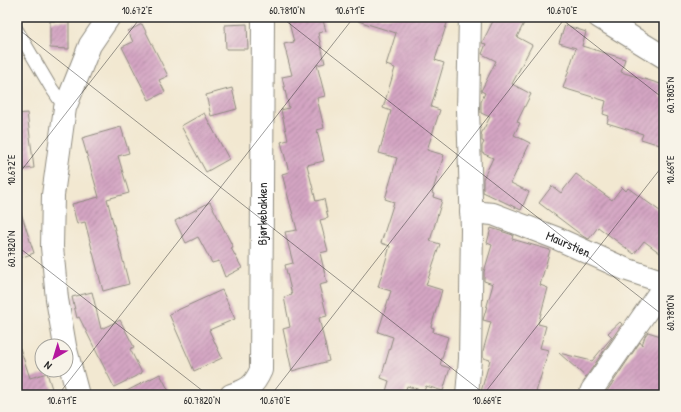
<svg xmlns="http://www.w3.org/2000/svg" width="681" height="412" font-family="'Patrick Hand',sans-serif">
<defs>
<pattern id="building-hatch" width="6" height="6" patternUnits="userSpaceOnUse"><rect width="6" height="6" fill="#d4a5c3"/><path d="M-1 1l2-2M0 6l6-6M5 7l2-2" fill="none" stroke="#ac879f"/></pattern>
</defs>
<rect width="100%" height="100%" fill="#f7f3e8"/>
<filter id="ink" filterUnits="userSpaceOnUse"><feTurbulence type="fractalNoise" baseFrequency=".025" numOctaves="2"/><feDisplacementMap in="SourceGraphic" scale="8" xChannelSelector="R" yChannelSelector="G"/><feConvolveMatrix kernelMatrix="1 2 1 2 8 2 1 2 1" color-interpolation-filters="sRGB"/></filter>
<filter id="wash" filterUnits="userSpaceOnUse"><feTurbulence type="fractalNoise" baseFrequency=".012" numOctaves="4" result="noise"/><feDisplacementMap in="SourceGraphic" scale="16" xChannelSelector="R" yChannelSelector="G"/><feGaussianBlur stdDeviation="0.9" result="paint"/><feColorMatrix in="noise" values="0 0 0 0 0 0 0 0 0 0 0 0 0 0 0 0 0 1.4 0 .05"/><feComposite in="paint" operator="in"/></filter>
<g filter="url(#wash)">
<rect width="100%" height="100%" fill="#f2e8d1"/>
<g id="blocks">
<g fill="url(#building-hatch)">
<polygon points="296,17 322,17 326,31 318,33 325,63 317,65 325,96 317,98 324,128 317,130 324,161 307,165 316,201 324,199 328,218 320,220 328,251 320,253 327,283 319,285 327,316 319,318 329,361 292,371 283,329 290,327 284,297 292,295 285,265 293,263 285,232 297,230 282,174 289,172 281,142 288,140 281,110 289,108 282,77 292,75 284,44 294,42 288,19"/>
<polygon points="359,17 449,17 435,60 444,63 431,107 440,110 427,150 444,155 432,193 434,194 433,197 442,200 430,241 440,244 426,285 442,290 431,327 434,328 433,332 448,337 440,365 450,368 443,391 426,386 424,391 407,386 404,395 385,395 389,381 381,378 393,337 378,332 391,291 378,287 390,246 381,243 394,202 385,199 397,158 379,153 391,111 383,108 395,68 386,65 396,33 358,21"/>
<polygon points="495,17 527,17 517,37 532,45 512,84 531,94 517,122 520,123 514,135 530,143 511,183 529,192 521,210 483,192 483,179 493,158 482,153 482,146 484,142 482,141 482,136 481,134 490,117 481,113 481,102 485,93 481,91 496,61 482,54 486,44 482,43"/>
<polygon points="50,21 69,21 69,49 50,48"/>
<polygon points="142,24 168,76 159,80 165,92 149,100 122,47 133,42 128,31"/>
<polygon points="247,24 248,49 226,49 225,25"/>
<polygon points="565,25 586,32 582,46 625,59 621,72 664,85 660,97 664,98 664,134 660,145 641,139 643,134 607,123 609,116 603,114 606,101 563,88 576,48 559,43"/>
<polygon points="232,88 237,109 211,116 206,95"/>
<polygon points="27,113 34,168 17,170 17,114"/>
<polygon points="204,113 229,159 206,172 181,126"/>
<polygon points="121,127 129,153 118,156 129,193 107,199 129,284 103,291 85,222 77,224 72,204 99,197 82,138"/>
<polygon points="576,174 612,200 622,187 626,191 628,188 664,214 664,256 644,241 634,254 598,227 589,239 584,237 539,203 552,186 561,193"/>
<polygon points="210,202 233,247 231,248 242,268 225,277 219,261 212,263 198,237 186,243 175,221"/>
<polygon points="17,210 20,210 34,253 17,259"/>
<polygon points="491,228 513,235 512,239 550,250 540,285 548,288 538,324 546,326 540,348 549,350 535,395 480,395 490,360 483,358 483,351 491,322 483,320 493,284 484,281 484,272 492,245 487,243"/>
<polygon points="222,290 235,319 209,330 222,358 194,371 169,314"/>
<polygon points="92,292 101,329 120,320 134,347 130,349 142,373 114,387 79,317 77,318 72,297"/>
<polygon points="620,322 622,324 586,377 559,353 592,361 612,337 608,333"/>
<polygon points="648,332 664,337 664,386 661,395 606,395 605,394 640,342 642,345 645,336"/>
<polygon points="17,348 20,348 30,378 47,373 54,395 17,395"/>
<polygon points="160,374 171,395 119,395"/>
</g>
</g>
</g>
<g filter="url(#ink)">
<use href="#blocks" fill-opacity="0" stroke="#8e8a7e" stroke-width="1"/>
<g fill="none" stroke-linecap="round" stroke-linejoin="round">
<g stroke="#8e8a7e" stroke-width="14">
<polyline id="lane" points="17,30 50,86 65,108"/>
</g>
<g stroke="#8e8a7e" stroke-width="24">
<g id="street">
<polyline points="599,17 664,57"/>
<path id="s1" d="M471 212 493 214 556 238 625 269 664 282"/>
<polyline points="65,346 57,299 52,247 53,195 62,129 65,108 90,45 109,17"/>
<polyline points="66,350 78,395"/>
<path id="s2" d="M231 395C248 390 254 386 261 370L263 17"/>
<polyline points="467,395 470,359 472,230 468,110 470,17"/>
<polyline points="590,395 592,390 664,286"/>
</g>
</g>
<use href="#lane" stroke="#fff" stroke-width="12"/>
<use href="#street" stroke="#fff" stroke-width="22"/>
</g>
</g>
<path fill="none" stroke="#2b2b2b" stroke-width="1" stroke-opacity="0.45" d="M281 17 664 316M559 17 664 99M17 28 486 395M17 176 141 17M17 246 208 395M58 395 354 17M271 395 566 17M483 395 664 164"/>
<g text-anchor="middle" stroke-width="4" stroke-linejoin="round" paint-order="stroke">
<g font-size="13" fill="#2b2b2b" stroke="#f7f3e8">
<text dy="5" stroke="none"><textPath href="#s2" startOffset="197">Bjørkebakken</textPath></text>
<text dy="5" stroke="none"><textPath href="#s1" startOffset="103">Maurstien</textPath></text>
</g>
</g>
<rect width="681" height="412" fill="none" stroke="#f7f3e8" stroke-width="44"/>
<g transform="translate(54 358) rotate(218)"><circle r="19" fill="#f7f3e8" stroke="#a5a39c"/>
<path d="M0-3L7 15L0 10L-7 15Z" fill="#b5179e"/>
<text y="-6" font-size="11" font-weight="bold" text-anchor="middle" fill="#2b2b2b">N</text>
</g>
<rect x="22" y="22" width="637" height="368" fill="none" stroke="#2b2b2b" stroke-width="1.5"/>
<g font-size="10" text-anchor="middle" fill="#2b2b2b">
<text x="137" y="14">10.672°E</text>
<text x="287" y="14">60.7810°N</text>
<text x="350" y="14">10.671°E</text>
<text x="562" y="14">10.670°E</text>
<text transform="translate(670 95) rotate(-90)" y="4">60.7805°N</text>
<text transform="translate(11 170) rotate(-90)" y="4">10.672°E</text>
<text transform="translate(670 170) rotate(-90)" y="4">10.669°E</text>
<text transform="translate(11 249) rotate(-90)" y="4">60.7820°N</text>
<text transform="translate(670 313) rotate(-90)" y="4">60.7810°N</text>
<text x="62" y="404">10.671°E</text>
<text x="202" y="404">60.7820°N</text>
<text x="275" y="404">10.670°E</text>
<text x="487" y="404">10.669°E</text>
</g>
</svg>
